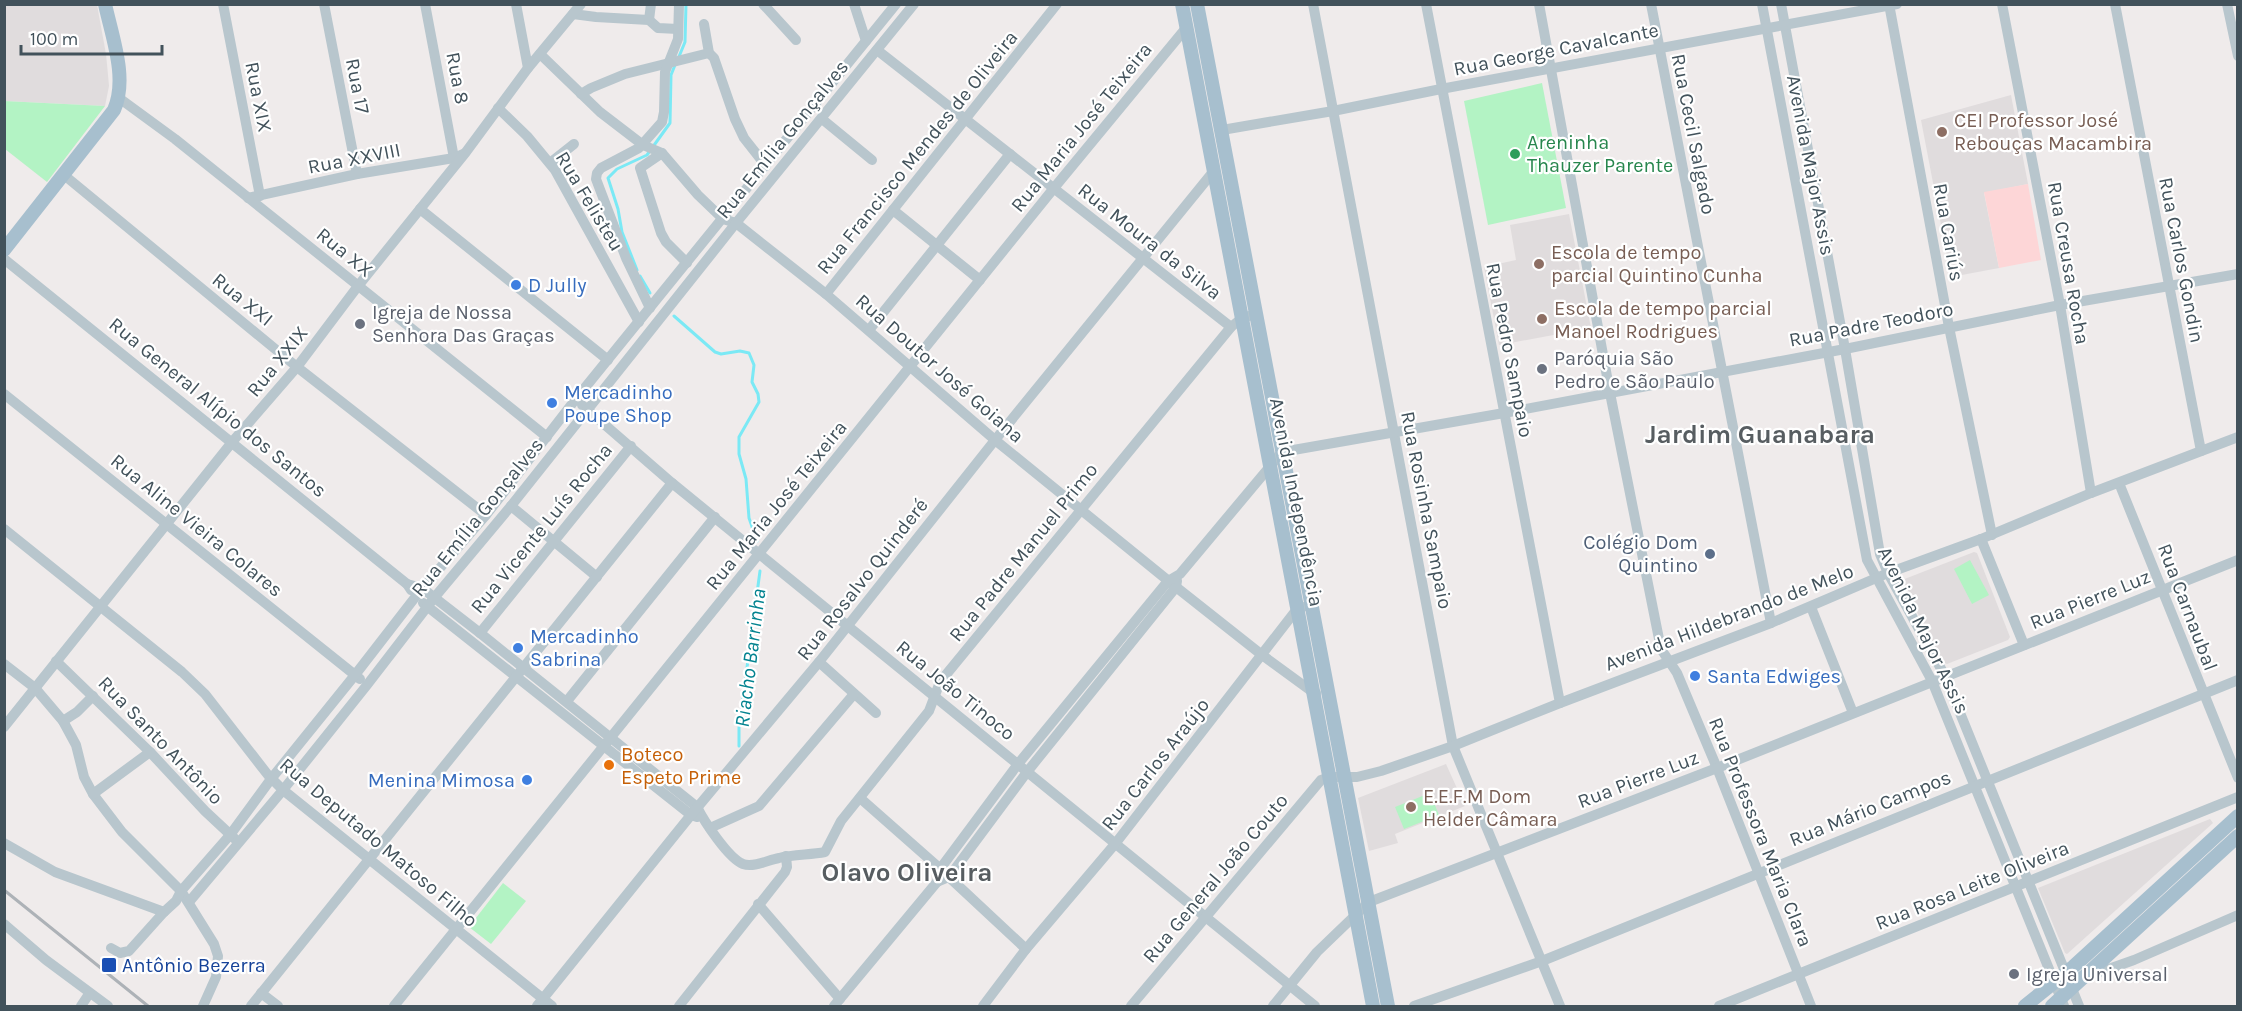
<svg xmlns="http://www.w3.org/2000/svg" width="2242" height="1011" font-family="Karla,sans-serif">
<rect width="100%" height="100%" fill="#efebeb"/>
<g fill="#e0dcdd">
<polygon points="4,5 97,5 106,54 109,86 105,106 5,101"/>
<polygon points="2011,95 2028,184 1984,193 1999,268 1951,277 1921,120"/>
<polygon points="1569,214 1591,328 1499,345 1484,267 1516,260 1510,225"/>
<polygon points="1974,552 1977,553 2010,637 2008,640 1947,664 1943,662 1902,583 1902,580"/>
<polygon points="1446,764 1465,806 1395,834 1398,843 1369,851 1358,798"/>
<polygon points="2210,819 2213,823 2067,954 2065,953 2038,888"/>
</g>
<polygon fill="#fdd6d7" points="2028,184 2041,260 1999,268 1984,192"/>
<g fill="#b3f3c4">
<polygon points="1542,83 1566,208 1488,225 1464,101"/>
<polygon points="4,101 105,106 47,182 5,149"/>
<polygon points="1970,560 1989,595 1972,604 1954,569"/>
<polygon points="1430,793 1439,815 1404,829 1395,807"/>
<polygon points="503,883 526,901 491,944 469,927"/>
</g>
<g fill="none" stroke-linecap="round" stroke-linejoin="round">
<g stroke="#7be9f5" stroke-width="3">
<polyline points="678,59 685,42 686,4"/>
<polyline points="637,270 622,232 618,209 608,178 617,169 647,155 670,123 671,75 675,65"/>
<polyline points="640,276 650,293"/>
<polyline points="674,316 715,352 721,354 740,351 749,353 754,365 752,382 758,394 759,402 739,437 739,454 746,479 749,518 757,541"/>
<polyline points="739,746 739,727 760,571"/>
</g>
<g stroke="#b8c6cd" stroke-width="10">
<polyline points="223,4 260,196"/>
<polyline points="324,4 357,174"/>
<polyline points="425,4 454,158"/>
<polyline points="516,4 528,68"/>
<polyline points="763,4 796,40"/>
<polyline points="854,4 866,41"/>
<polyline points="1313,4 1453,746 1560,1006"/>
<polyline points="1426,4 1560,703"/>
<polyline points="1539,4 1610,393 1661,649 1677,673 1717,768 1811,1006"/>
<polyline points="1651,4 1771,623"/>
<polyline points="1762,4 1867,560 1932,681 2064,1006"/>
<polyline points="1781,4 1845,349 1880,554 1888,573 1945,676 2079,1006"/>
<polyline points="1889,4 1949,327 1992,535"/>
<polyline points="2002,4 2060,305 2091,493"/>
<polyline points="2115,4 2201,451"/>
<polyline points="2227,4 2238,56"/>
<polyline points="573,14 596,17 649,20 658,28 678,29"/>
<polyline points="649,20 651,4"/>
<polyline points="704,24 709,53 714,58 735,119 744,138 766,166"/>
<polyline points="877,50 1231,327"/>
<polyline points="540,54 600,112 643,145 662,153 698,195 723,219 736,223 826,294 995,440 1176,587 1262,655 1314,693 1316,693"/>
<polyline points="581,94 591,88 625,74 709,53"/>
<polyline points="119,98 175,139 547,437"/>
<polyline points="498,108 527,136 555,170 639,322"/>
<polyline points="822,119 872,160"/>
<polyline points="1222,130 1333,111 1441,89 1897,4"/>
<polyline points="662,153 640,168 661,233 666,242 687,263"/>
<polyline points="550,163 574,144"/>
<polyline points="64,175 297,367 486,515"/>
<polyline points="248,198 357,174 454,158 463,154"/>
<polyline points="420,209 608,360"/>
<polyline points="893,210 980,280"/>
<polyline points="4,259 407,584 411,590"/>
<polyline points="826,294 1057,4"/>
<polyline points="650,308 626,258 596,179 597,173 601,168 639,148 662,122 664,112 665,72 678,39 679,4"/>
<polyline points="869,330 1010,154"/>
<polyline points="4,394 360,679"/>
<polyline points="582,405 672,483 1315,1006"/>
<polyline points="2119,483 2238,778"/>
<polyline points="511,506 597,577"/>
<polyline points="4,529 182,672 205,694 268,775 283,790 552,1006"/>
<polyline points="1981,539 2024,645"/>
<path d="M407 584 422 588 480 633 697 807C704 821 728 858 743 864 754 868 768 860 779 858 794 854 810 855 825 852L841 821 929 711 940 682 1231 327 1242 318 1256 314"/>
<polyline points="423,603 691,815 697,817"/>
<polyline points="1811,607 1853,713"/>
<polyline points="480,633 631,446"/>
<polyline points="56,661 150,752 205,811 235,839"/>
<polyline points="819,662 876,713"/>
<polyline points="4,664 35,688 63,721 76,745 84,777 93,794 122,832 181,891 214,944 218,956 216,977 203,1006"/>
<polyline points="567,701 715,517"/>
<polyline points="63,721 77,712 93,696"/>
<polyline points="4,727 233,441 297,367 358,286 466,152 528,68 581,4"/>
<polyline points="93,794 150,752"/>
<polyline points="860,798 936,865 1026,949"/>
<polyline points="710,828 759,806 854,694"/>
<polyline points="4,843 55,872 164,912"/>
<polyline points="937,882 949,877 1027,772 1176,587 1177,581"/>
<polyline points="189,902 283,790 367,685 434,598 511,506 736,223 914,4"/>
<polyline points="758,904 840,999"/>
<polyline points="4,924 46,960 108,1006"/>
<polyline points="111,948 120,953 129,951 164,912 176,901 181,891 230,835 271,779 355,675 420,591 486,515 575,400 896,4"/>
<polyline points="2086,977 2134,960 2238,915"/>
<polyline points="261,993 278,1006"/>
<polyline points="81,1006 89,994"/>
<polyline points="251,1006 672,483"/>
<polyline points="394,1006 1054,188 1186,28"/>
<polyline points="537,1006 691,815 819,662 995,440 1213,172"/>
<polyline points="679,1006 785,872 787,867 786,856"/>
<polyline points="834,1006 937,882 940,869 1018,764 1168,581 1180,574 1282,452 1504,413 1845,349 2060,305 2238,274"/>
<polyline points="983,1006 1026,949 1115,844 1297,609 1303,607"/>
<polyline points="1131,1006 1321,780 1330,777 1357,777 1381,771 1453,746 1560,703 1771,623 1888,573 1981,539 2091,493 2238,437"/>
<polyline points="1273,1006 1317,952 1369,902 1717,768 2238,560"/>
<polyline points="1414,1006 1542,961 2238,680"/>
<polyline points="1719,1006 2238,797"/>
</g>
<g stroke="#a7bfce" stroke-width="14">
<polyline points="1182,4 1373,1006"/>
<polyline points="1197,4 1388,1006"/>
<path d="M4 250 114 110C128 78 112 37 105 4"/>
<polyline points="2025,1006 2073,967 2238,816"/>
<polyline points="2052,1006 2238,836"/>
</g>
<polyline stroke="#adb2b7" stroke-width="3" points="4,890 148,1006"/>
</g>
<g fill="#8d6e63" stroke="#fff" stroke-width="2">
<circle cx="1942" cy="132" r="6"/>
<circle cx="1539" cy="264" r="6"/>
<circle cx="1542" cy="319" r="6"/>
<circle cx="1411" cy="807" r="6"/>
</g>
<circle fill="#2e9e5b" stroke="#fff" stroke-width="2" cx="1515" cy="154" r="6"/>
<g fill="#3f7fe0" stroke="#fff" stroke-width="2">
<circle cx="516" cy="285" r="6"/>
<circle cx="552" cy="403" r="6"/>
<circle cx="518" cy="648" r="6"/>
<circle cx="1695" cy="676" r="6"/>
<circle cx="527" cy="780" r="6"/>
</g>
<g fill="#6b7280" stroke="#fff" stroke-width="2">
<circle cx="360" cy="324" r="6"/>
<circle cx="1542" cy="369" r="6"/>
<circle cx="2014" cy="974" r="6"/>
</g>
<circle fill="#5c6f8a" stroke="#fff" stroke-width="2" cx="1710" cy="554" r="6"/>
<circle fill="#e8710a" stroke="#fff" stroke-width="2" cx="609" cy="765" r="6"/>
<rect fill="#1a4fb4" stroke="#fff" stroke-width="2" x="101" y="957" width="16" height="16" rx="3"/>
<g text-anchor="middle" stroke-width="4.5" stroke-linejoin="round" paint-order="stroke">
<g font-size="20" fill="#42525b" stroke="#fff">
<text transform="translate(1556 49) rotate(-11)" y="7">Rua George Cavalcante</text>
<text transform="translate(458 78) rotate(79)" y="7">Rua 8</text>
<text transform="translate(358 86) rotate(79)" y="7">Rua 17</text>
<text transform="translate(259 97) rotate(79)" y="7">Rua XIX</text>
<text transform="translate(1081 127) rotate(-51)" y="7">Rua Maria José Teixeira</text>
<text transform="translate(1694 134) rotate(79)" y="7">Rua Cecil Salgado</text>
<text transform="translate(782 139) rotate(-51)" y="7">Rua Emília Gonçalves</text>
<text transform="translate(917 152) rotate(-51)" y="7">Rua Francisco Mendes de Oliveira</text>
<text transform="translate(354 158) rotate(-11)" y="7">Rua XXVIII</text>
<text transform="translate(1811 165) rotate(79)" y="7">Avenida Major Assis</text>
<text transform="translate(590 201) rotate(59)" y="7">Rua Felisteu</text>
<text transform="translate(1949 232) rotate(80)" y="7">Rua Cariús</text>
<text transform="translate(1150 241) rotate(38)" y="7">Rua Moura da Silva</text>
<text transform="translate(345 252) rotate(39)" y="7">Rua XX</text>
<text transform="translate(2182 260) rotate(79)" y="7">Rua Carlos Gondin</text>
<text transform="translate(2069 263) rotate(80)" y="7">Rua Creusa Rocha</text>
<text transform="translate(243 299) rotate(39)" y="7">Rua XXI</text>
<text transform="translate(1871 324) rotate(-11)" y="7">Rua Padre Teodoro</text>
<text transform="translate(1510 350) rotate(79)" y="7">Rua Pedro Sampaio</text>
<text transform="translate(277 361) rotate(-51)" y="7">Rua XXIX</text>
<text transform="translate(940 368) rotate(41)" y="7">Rua Doutor José Goiana</text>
<text transform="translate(218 407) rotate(39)" y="7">Rua General Alípio dos Santos</text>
<text transform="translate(1297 502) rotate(79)" y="7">Avenida Independência</text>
<text transform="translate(776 505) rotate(-51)" y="7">Rua Maria José Teixeira</text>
<text transform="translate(1427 510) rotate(79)" y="7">Rua Rosinha Sampaio</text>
<text transform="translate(477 517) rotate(-51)" y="7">Rua Emília Gonçalves</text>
<text transform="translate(197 525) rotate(39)" y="7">Rua Aline Vieira Colares</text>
<text transform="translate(541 528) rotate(-51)" y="7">Rua Vicente Luís Rocha</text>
<text transform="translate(1023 552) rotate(-51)" y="7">Rua Padre Manuel Primo</text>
<text transform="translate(862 579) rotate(-52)" y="7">Rua Rosalvo Quinderé</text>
<text transform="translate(2090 599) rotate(-22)" y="7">Rua Pierre Luz</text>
<text transform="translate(2188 607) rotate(69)" y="7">Rua Carnaubal</text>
<text transform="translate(1729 617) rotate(-21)" y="7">Avenida Hildebrando de Melo</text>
<text transform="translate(1924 630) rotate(64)" y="7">Avenida Major Assis</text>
<text transform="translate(956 690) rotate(39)" y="7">Rua João Tinoco</text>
<text transform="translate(161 740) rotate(46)" y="7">Rua Santo Antônio</text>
<text transform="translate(1155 764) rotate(-52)" y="7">Rua Carlos Araújo</text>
<text transform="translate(1638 779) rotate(-21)" y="7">Rua Pierre Luz</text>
<text transform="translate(1870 808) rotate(-22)" y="7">Rua Mário Campos</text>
<text transform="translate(1761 832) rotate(68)" y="7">Rua Professora Maria Clara</text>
<text transform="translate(379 842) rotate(40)" y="7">Rua Deputado Matoso Filho</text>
<text transform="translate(1215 878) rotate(-50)" y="7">Rua General João Couto</text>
<text transform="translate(1972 885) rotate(-22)" y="7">Rua Rosa Leite Oliveira</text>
</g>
<g font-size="20" fill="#785e54" stroke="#fff" text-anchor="start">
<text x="1954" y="127">CEI Professor José<tspan x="1954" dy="23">Rebouças Macambira</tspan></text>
<text x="1551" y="259">Escola de tempo<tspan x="1551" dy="23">parcial Quintino Cunha</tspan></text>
<text x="1554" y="315">Escola de tempo parcial<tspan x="1554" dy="23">Manoel Rodrigues</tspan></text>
<text x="1423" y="803">E.E.F.M Dom<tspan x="1423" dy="23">Helder Câmara</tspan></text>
</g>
<g font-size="20" fill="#27864d" stroke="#fff" text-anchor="start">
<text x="1527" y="149">Areninha<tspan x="1527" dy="23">Thauzer Parente</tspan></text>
</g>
<g font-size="20" fill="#366cbe" stroke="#fff" text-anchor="start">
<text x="528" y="292">D Jully</text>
<text x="564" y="399">Mercadinho<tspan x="564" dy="23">Poupe Shop</tspan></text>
<text x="530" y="643">Mercadinho<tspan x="530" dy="23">Sabrina</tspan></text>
<text x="1707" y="683">Santa Edwiges</text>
<text x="515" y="787" text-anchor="end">Menina Mimosa</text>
</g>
<g font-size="20" fill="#5b616d" stroke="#fff" text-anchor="start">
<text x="372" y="319">Igreja de Nossa<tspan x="372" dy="23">Senhora Das Graças</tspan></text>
<text x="1554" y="365">Paróquia São<tspan x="1554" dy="23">Pedro e São Paulo</tspan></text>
<text x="2026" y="981">Igreja Universal</text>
</g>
<g font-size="20" fill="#4e5e75" stroke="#fff" text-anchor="end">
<text x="1698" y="549">Colégio Dom<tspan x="1698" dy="23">Quintino</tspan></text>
</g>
<g font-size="20" fill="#c56008" stroke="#fff" text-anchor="start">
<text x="621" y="761">Boteco<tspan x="621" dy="23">Espeto Prime</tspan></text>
</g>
<g font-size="20" fill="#164399" stroke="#fff" text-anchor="start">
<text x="122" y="972">Antônio Bezerra</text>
</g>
<g font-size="21" font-style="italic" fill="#038390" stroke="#fff">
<text transform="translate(750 658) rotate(-83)" y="7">Riacho Barrinha</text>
</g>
<g font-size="26" font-weight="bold" fill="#575d61" stroke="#fff">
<text x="1760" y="443">Jardim Guanabara</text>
<text x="907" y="881">Olavo Oliveira</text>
</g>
</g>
<rect width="2242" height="1011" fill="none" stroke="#42525b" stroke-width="12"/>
<path d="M21 45v9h141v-9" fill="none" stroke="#42525b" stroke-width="3"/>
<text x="30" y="45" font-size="18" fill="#42525b" stroke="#ffffff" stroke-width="4.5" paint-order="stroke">100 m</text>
</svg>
